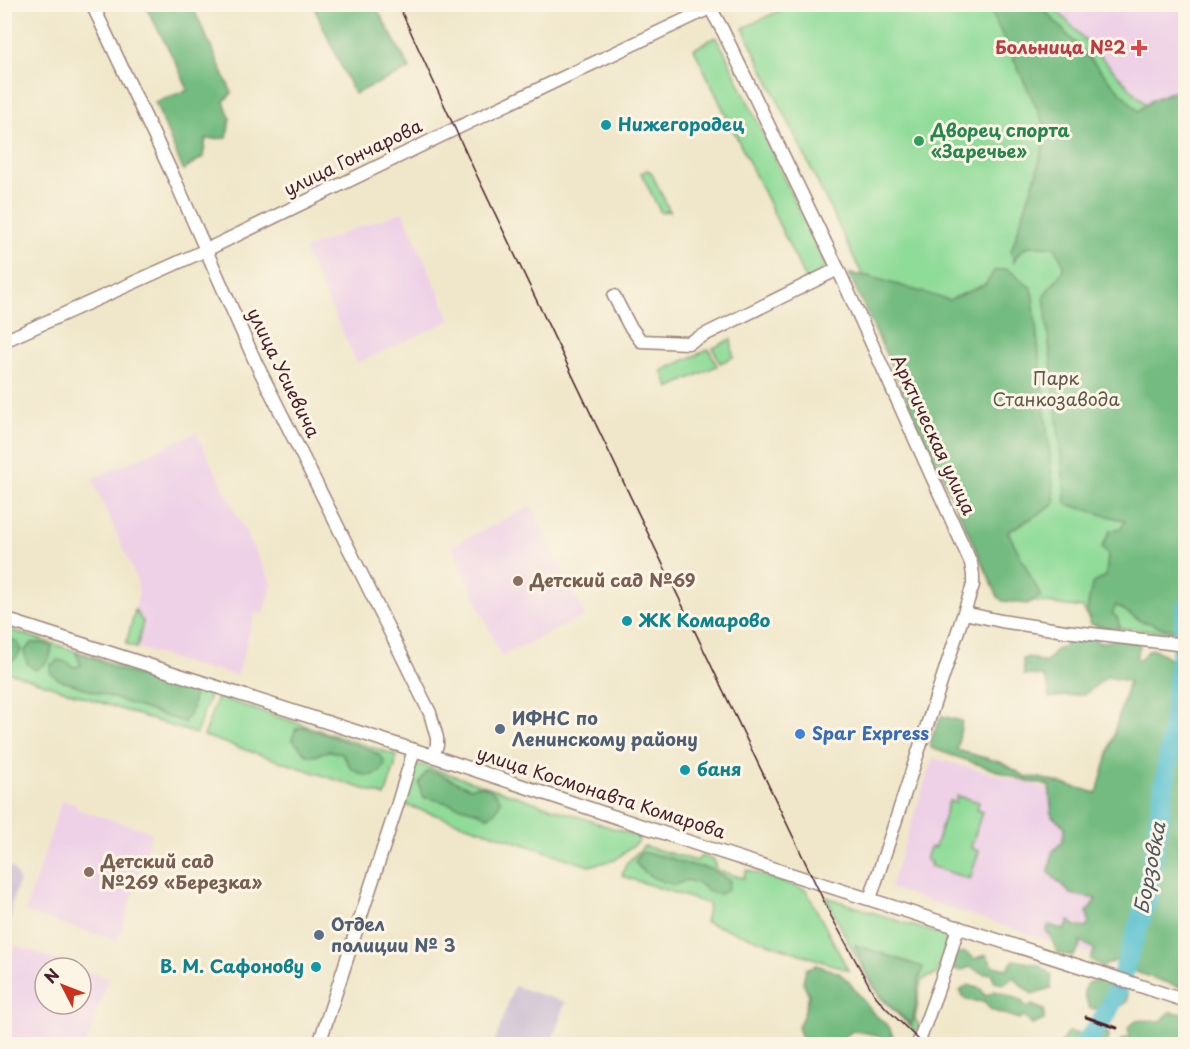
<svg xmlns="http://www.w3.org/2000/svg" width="1190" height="1049" font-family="'Playpen Sans',sans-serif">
<rect width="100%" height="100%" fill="#fcf5e5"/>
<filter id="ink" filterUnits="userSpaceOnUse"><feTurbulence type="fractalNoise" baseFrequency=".0167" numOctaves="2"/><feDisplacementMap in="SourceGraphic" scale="12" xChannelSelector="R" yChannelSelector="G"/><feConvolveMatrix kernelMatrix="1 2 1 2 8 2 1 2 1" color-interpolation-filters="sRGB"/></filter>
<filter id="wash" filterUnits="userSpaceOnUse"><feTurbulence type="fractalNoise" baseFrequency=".008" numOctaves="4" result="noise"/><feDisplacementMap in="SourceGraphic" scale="24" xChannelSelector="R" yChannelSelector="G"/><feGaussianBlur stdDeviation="1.35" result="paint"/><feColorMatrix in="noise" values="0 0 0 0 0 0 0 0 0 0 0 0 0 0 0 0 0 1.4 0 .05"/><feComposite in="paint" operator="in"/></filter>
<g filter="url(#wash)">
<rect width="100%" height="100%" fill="#f0e7ca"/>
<g fill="#eed0e7">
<polygon points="1052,5 1185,5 1185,91 1150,109"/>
<polygon points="403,212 451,320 357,363 304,250 356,228"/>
<polygon points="196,433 272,585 263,614 255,612 237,676 213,668 212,671 126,644 139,593 136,577 92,479"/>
<polygon points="531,506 585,616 501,656 452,546"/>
<polygon points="933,758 1122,808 1104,959 890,888"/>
<polygon points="62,800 77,805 76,809 152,832 118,941 25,912"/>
<polygon points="15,945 79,968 45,968 45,1004 81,1004 81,969 108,978 86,1044 5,1044 5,977"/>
</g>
<g fill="#ccbed3">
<polygon points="5,865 13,868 19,880 11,906 12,913 5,937"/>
<polygon points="514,986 565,1002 551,1044 494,1044"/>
</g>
<g fill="#8fdb98" stroke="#6c7d62" stroke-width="1.5">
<polygon points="791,5 1052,5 1150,109 1186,483 1174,632 1098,627 1091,624 1083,608 1010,598 860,270 743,28"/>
<polygon points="715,37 724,51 826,267 821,270 820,275 807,280 805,278 694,49"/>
<polygon points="647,170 651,172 670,212 666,211 661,213 641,173"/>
<polygon points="731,339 733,357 720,363 713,348"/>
<polygon points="709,349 717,366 669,388 662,371"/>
<polygon points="135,610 143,622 137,648 126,644"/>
<polygon points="5,628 210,695 196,734 5,671"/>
<polygon points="217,697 396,755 395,766 385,796 204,736"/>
<polygon points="422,765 640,837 638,842 615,860 589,866 406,805 404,802 414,768 417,766"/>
<polygon points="957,796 979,802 977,810 982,812 971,848 979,851 970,879 930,866 931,862 926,860 930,847 935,848 949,801 955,803"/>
<polygon points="644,846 697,861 701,856 714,860 716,870 743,878 747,870 806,890 848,970 705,922 709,904 622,876 626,864"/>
<path d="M826 897 947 937V947L937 974C917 980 921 981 918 999 918 1006 916 1012 915 1019L919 1025 916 1032 879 996 853 951Z"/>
</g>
<g fill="#73bb80" stroke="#5e6d56" stroke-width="1.5">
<polygon points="145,5 192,5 232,93 224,101 230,118 227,138 206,139 203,157 183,170 155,102 188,90 176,63"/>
<polygon points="313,5 375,5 410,69 354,94"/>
<path d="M988 5H1040L1138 111 1152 100 1185 86V631L1163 628 1150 623 1142 622 1116 605 1112 614 1117 617 1120 627 1112 629 1091 624 1087 610 1092 584 1106 576 1108 554 1102 547 1110 531 1121 528 1125 521 1066 504 1044 295C1058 275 1073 272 1054 247 1037 245 1021 242 1014 262L1011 251 1036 175 1047 130Z"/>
<path d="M1006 269C1016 274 1022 282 1032 288L1055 504 1008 532 1041 596 1027 604 1003 601 998 597 849 274 868 276 949 300 986 284 994 271Z"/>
<path d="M1077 636 1093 637 1099 643 1120 639 1137 641 1140 646 1136 657 1140 660 1149 650 1154 649 1177 662 1185 659 1183 655 1185 656V989L1133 971 1131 964 1121 958 1102 967 1090 959 1095 950 1081 941 1079 949 1073 956 1058 953C1054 946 1052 936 1046 931L1049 925 1065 930 1069 921 1076 926 1086 928 1089 923 1087 912 1096 899 1071 894 1049 873 1052 852 1062 842 1065 827 1052 816 1049 785 1029 782 931 748V739L942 716 962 721 957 750 1003 763 1026 777 1040 778 1097 793 1129 681 1106 677 1086 694 1049 698 1048 685 1043 676 1024 675 1023 659 1028 657 1045 663 1058 648 1063 647Z"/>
<polygon points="5,637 18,642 21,651 15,659 8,663 5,662"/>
<path d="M32 643H43L52 646C50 660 48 663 35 670L27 663 24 651Z"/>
<path d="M76 653 86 654 113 668 193 693C194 705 192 712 184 722L177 720 58 679 50 672 51 665 58 660 67 662 74 667 81 665Z"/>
<polygon points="304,727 368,749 381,756 385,763 380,772 373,775 363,775 352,769 341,753 329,751 321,753 316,756 307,755 292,739 296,729"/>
<path d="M427 771 437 773 470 788C483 782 494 790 501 801L494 813 487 817 479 812 429 798H424L421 793 419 783Z"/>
<path d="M641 852 667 857 686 864 711 869 730 881 728 890 720 894 710 892 701 885 687 880 675 885C658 880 646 877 635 862Z"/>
<path d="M855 945 923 967 917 988V998L912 1025C901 1016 890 1007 881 996 869 980 862 963 855 945Z"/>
<polygon points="965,952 975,959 986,955 993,966 1007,969 1014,960 1039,965 1051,975 1051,988 1032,994 1023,987 1014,977 1004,984 995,982 991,973 984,974 970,967 960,971 949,966 953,955"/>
<path d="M816 965 839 973 848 981 873 1013 889 1027 893 1037 888 1040 867 1033 853 1031C832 1046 828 1044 803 1041L798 1027 804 1014 809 995 803 982 806 969Z"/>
<polygon points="1101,979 1127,987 1127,1001 1116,1011 1089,1008 1084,992 1088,983"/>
<polygon points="968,985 981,989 985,996 995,991 1021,1000 1026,1007 1032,1005 1044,1010 1044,1020 1032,1025 1024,1016 1019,1019 991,1010 985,1002 966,1000 960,991"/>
<polygon points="1170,1012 1185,1014 1185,1044 1120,1044 1121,1040 1130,1037 1128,1028 1136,1020 1161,1021"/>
<polygon points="1095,1026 1109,1034 1106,1044 1083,1044 1079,1043 1077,1044 1060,1044 1068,1032 1083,1034"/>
</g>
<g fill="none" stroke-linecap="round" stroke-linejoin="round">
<polyline stroke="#55c0d0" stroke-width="20" points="1084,1044 1106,1015 1117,991 1147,899 1173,728 1186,608"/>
</g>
</g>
<g filter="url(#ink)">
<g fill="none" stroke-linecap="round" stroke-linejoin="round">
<g stroke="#9d837a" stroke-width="15">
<g id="minor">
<polyline points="92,4 175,180 255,361 362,575 430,713 437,738 437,745 433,756"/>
<polyline points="708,4 723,31 838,269 971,563 973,575 973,585 870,899"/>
<polyline points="614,296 629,325 641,341 688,343 838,269"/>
<polyline points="4,341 206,250 455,129 716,5"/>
<polyline points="964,613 1001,621 1065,631 1186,645"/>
<polyline points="4,619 433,756 705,847 1104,974 1186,1001"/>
<polyline points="319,1044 397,806 414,750"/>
<polyline points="918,1044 947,964 958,927"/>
</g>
</g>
<use href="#minor" stroke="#fff" stroke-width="12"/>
<polyline stroke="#4a1f2b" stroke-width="1.5" points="398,4 468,157 831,916 874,994 886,1008 923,1044"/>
<polyline stroke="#4a1f2b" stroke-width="3" points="1086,1017 1117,1028"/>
</g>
</g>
<path fill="#e0444e" stroke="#fcf5e5" stroke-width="2" d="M1136 39h6v6h6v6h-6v6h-6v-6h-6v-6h6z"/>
<g fill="#0f9aa8" stroke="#fcf5e5" stroke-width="2">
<circle cx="606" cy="125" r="6"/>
<circle cx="627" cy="621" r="6"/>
<circle cx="685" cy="770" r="6"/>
<circle cx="316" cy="967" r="6"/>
</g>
<circle fill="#2e9e5b" stroke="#fcf5e5" stroke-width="2" cx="919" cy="141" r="6"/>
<g fill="#8d6e63" stroke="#fcf5e5" stroke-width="2">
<circle cx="518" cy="581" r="6"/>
<circle cx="89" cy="872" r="6"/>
</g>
<g fill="#5c6f8a" stroke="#fcf5e5" stroke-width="2">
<circle cx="500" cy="729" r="6"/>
<circle cx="319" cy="935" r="6"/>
</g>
<circle fill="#3f7fe0" stroke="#fcf5e5" stroke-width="2" cx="800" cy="734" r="6"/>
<g text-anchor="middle" stroke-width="6" stroke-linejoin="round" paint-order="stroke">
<g font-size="18" font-weight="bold" fill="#be3a42" stroke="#fcf5e5" text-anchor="end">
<text x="1126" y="54">Больница №2</text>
</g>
<g font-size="18" font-weight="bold" fill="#0d838f" stroke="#fcf5e5" text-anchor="start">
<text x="618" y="131">Нижегородец</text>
<text x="639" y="627">ЖК Комарово</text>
<text x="697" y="776">баня</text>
<text x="304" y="973" text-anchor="end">В. М. Сафонову</text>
</g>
<g font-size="18" font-weight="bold" fill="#27864d" stroke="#fcf5e5" text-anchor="start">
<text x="931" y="137">Дворец спорта<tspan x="931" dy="21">«Заречье»</tspan></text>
</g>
<g font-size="18" fill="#4a1f2b" stroke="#fcf5e5">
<text transform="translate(353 158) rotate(-26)" y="6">улица Гончарова</text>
<text transform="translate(283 373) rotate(64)" y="6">улица Усиевича</text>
<text transform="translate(933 435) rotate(65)" y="6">Арктическая улица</text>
<text transform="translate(601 793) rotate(18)" y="6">улица Космонавта Комарова</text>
</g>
<g font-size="18" fill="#5f574c" stroke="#fcf5e5">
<text x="1056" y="385">Парк<tspan x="1056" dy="21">Станкозавода</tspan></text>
</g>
<g font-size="18" font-weight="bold" fill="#785e54" stroke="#fcf5e5" text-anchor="start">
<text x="530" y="587">Детский сад №69</text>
<text x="101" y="868">Детский сад<tspan x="101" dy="21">№269 «Березка»</tspan></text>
</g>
<g font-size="18" font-weight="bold" fill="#4e5e75" stroke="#fcf5e5" text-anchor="start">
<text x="512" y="725">ИФНС по<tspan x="512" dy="21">Ленинскому району</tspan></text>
<text x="331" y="931">Отдел<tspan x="331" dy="21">полиции № 3</tspan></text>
</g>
<g font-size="18" font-weight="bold" fill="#366cbe" stroke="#fcf5e5" text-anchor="start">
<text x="812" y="740">Spar Express</text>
</g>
<g font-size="20" font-style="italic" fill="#4e5765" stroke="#fcf5e5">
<text transform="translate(1150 868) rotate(-79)" y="7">Борзовка</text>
</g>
</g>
<rect width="1190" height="1049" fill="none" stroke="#fcf5e5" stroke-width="24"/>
<g transform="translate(63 986) rotate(312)"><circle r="28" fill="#fcf5e5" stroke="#b59f9b" stroke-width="1.5"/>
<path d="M0-4.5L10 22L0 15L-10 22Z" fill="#c8321e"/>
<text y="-9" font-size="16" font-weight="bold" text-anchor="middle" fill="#4a1f2b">N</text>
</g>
</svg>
